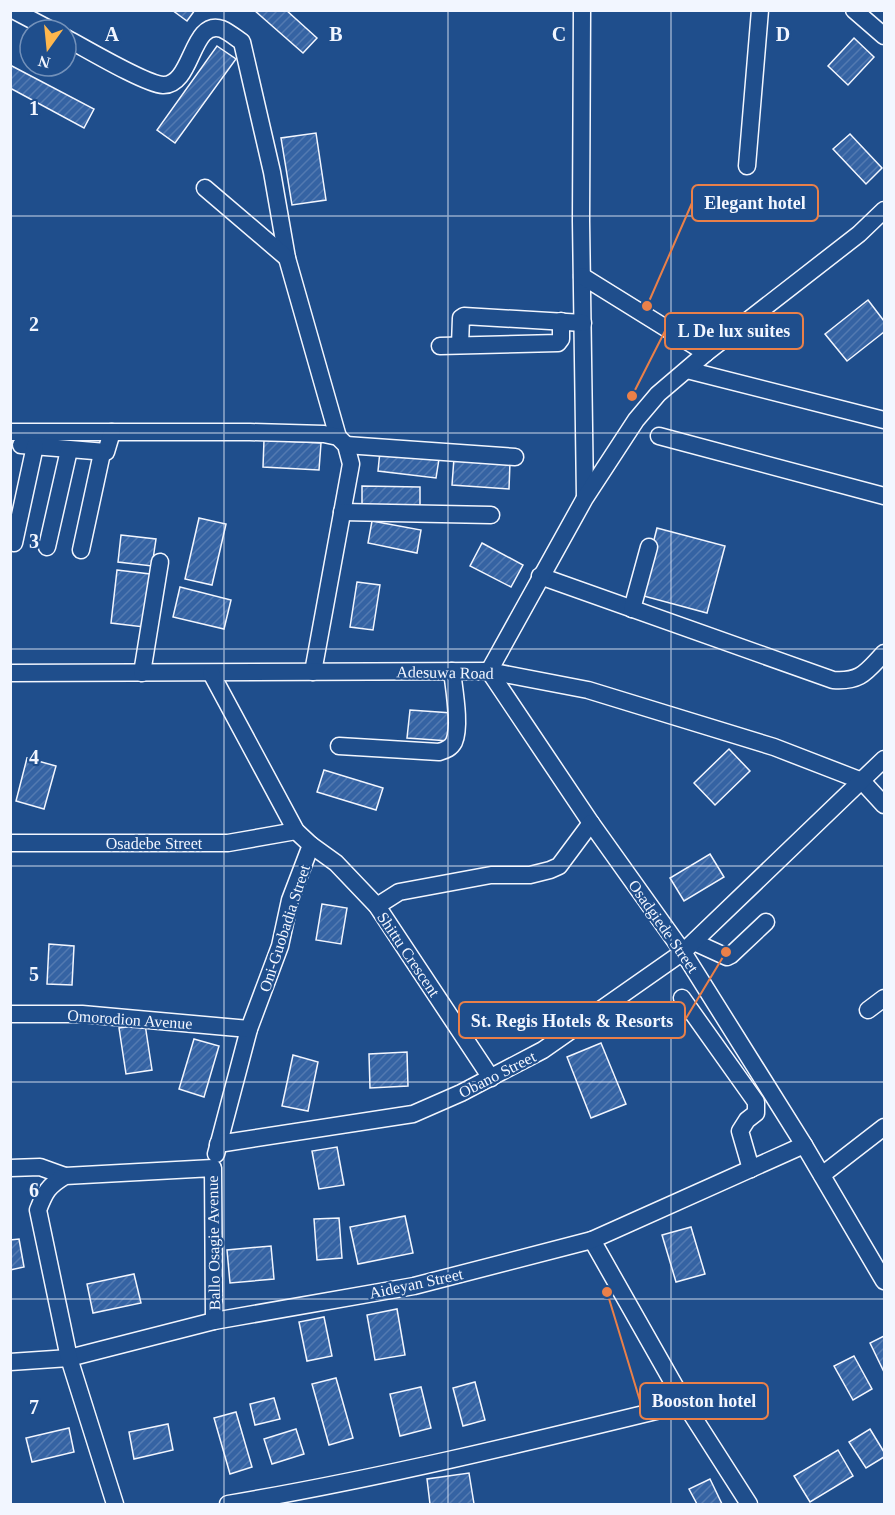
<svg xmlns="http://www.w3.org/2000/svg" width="895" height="1515" font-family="Georgia,serif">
<defs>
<pattern id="building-hatch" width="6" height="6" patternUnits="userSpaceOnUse" patternTransform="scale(1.5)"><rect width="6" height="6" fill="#3563a3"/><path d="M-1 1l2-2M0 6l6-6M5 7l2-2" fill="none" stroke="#537ab1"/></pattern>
</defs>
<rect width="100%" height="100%" fill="#1f4e8c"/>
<g fill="url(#building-hatch)" stroke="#f2f6ff" stroke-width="1.5">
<polygon points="172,10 195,10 187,21"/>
<polygon points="254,10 286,10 317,38 303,53"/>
<polygon points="854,38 874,57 848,85 828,66"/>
<polygon points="217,46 236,59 175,143 157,130"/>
<polygon points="10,65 94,109 84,128 10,88"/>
<polygon points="316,133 326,200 292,205 281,138"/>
<polygon points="850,134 882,168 866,184 833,149"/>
<polygon points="868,300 884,321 884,332 847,361 825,334"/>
<polygon points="264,440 321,443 319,470 263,467"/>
<polygon points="380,451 439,459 436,478 378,471"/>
<polygon points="454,458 510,462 509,489 452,485"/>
<polygon points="362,486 420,487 420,508 362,507"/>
<polygon points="199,518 226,524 212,585 185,579"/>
<polygon points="372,521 421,530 417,553 368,543"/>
<polygon points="657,528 725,546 707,613 640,595"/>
<polygon points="121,535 156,539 152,566 118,562"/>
<polygon points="482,543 523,565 511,587 470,566"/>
<polygon points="117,570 150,574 144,627 111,623"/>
<polygon points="357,582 380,585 373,630 350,627"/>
<polygon points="180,587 231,600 224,629 173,617"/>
<polygon points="410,710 452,713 449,741 407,738"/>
<polygon points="729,749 750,771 715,805 694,783"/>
<polygon points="27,758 56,766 44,809 16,801"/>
<polygon points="324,770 383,788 376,810 317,792"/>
<polygon points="710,854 724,877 684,901 670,878"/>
<polygon points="322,904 347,908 341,944 316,940"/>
<polygon points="49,944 74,946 72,985 47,984"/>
<polygon points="145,1024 152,1070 126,1074 119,1028"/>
<polygon points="194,1039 219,1046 204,1097 179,1089"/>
<polygon points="601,1043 626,1104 591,1118 567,1057"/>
<polygon points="407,1052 408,1086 370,1088 369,1054"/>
<polygon points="293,1055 318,1062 308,1111 282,1106"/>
<polygon points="337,1147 344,1185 319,1189 312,1151"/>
<polygon points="405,1216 413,1253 358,1264 350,1227"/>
<polygon points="339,1218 342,1258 317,1260 314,1219"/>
<polygon points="691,1227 705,1274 676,1282 662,1235"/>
<polygon points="19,1239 24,1267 10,1270 10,1240"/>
<polygon points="271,1246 274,1279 230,1283 227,1250"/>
<polygon points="134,1274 141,1303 93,1313 87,1284"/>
<polygon points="397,1309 405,1355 375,1360 367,1315"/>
<polygon points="324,1317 332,1356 307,1361 299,1322"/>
<polygon points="884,1336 884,1372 870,1343"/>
<polygon points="854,1356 872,1389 853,1400 834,1366"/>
<polygon points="336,1378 353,1438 329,1445 312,1384"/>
<polygon points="475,1382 485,1420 463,1426 453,1388"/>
<polygon points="421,1387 431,1428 400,1436 390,1394"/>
<polygon points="274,1398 280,1419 255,1425 250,1404"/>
<polygon points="236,1412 252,1467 230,1474 214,1418"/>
<polygon points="168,1424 173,1450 134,1459 129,1432"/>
<polygon points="69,1428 74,1452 32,1462 26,1438"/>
<polygon points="296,1429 304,1454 272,1464 264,1439"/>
<polygon points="870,1429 884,1452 884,1457 866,1468 849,1442"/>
<polygon points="838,1450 853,1476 810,1502 794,1476"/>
<polygon points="469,1473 474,1504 430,1504 427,1479"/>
<polygon points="710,1479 722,1504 697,1504 689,1489"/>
</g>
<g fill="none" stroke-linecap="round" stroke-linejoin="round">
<g stroke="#f2f6ff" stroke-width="19">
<g id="minor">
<polyline points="13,10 51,30"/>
<polyline points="582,10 581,221 585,497"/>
<polyline points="854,10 884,36"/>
<path d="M66 38C85 48 145 84 163 85 193 86 191 18 222 29 229 32 236 38 242 42L272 172 287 258 338 437"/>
<polyline points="747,166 760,10"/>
<polyline points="205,188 287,258"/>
<polyline points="582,276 706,353"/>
<polyline points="460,345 461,318 464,316 583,323"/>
<polyline points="440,346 558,343 561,339 561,321"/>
<polyline points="687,370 884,420"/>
<polyline points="10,432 250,432 324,434 338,437 346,445 351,464 313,672"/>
<polyline points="659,436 884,496"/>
<polyline points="21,445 106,452 112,432"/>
<polyline points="346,445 515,457"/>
<polyline points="342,512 491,515"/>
<polyline points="14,543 35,446"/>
<polyline points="47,547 69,450"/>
<polyline points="81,550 102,453"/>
<path d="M540 576 833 680C861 682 866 672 884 653"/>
<polyline points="632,609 649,547"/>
<polyline points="489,671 591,823 683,952 804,1145 884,1281"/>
<polyline points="489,671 585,498 636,420 658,394 706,353 859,234 884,210"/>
<polyline points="10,673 489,671 588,690 774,747 862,781 884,805"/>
<polyline points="142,673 160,562"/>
<polyline points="211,673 296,831 311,845 290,900 280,946 249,1029 216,1154"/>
<path d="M339 746 439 752C446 750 451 748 454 742 461 726 454 689 452 671"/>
<polyline points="10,843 228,843 296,831"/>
<polyline points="311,845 336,863 377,906 491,1078"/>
<polyline points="377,906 399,892 491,875 530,875 550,870 559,866 591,823"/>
<polyline points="694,942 727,957 731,955 766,922"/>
<polyline points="682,998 756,1102 756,1113 747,1120 740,1131 751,1169"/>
<polyline points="868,1010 884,998"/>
<polyline points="10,1014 82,1014 249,1029"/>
<polyline points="218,1144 413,1114 461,1093 543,1050 683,952 884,759"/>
<polyline points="10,1168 40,1167 65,1176"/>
<polyline points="822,1175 884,1127"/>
<polyline points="592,1240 685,1404 749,1504"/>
<polyline points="10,1362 69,1358 214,1321 414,1286 592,1240 804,1145"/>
<path d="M115 1504 69 1358 38 1210C45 1192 48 1186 65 1176L213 1168 214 1321"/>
<path d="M228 1504C382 1478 533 1441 685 1404"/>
</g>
</g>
<use href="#minor" stroke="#1f4e8c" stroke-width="16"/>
</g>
<path fill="none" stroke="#f2f6ff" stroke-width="1.5" stroke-opacity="0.55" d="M224 10V1504M448 10V1504M671 10V1504M10 216H884M10 433H884M10 649H884M10 866H884M10 1082H884M10 1299H884"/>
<g text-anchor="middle" stroke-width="4.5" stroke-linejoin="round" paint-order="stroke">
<g font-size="16" fill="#f2f6ff" stroke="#1f4e8c">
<text transform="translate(445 672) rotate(1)" y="6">Adesuwa Road</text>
<text x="154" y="849">Osadebe Street</text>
<text transform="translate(664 926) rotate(55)" y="6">Osadgiede Street</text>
<text transform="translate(284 928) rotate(-72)" y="6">Oni-Guobadia Street</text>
<text transform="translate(409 954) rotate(56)" y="6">Shittu Crescent</text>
<text transform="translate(130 1019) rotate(4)" y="6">Omorodion Avenue</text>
<text transform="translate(497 1074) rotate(-27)" y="6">Obano Street</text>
<text transform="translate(213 1243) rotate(-91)" y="6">Ballo Osagie Avenue</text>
<text transform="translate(416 1283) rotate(-12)" y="6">Aideyan Street</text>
</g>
</g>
<g font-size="20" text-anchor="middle" font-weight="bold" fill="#f2f6ff" stroke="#1f4e8c" stroke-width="4.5" stroke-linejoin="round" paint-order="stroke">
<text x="112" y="41">A</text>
<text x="336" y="41">B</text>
<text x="559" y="41">C</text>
<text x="783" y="41">D</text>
<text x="34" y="115">1</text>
<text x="34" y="331">2</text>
<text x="34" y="548">3</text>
<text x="34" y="764">4</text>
<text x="34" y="981">5</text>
<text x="34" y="1197">6</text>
<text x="34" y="1414">7</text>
</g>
<path fill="none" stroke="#ea8049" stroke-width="2" d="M647 306L692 203M632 396L665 331M726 952L685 1020M607 1292L640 1401"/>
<g fill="#ea8049" stroke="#1f4e8c" stroke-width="2">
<circle cx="647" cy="306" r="6"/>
<circle cx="632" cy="396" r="6"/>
<circle cx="726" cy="952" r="6"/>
<circle cx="607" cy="1292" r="6"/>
</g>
<g fill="#1f4e8c" stroke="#ea8049" stroke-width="2">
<rect x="692" y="185" width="126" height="36" rx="6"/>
<rect x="665" y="313" width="138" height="36" rx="6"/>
<rect x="459" y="1002" width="226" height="36" rx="6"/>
<rect x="640" y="1383" width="128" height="36" rx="6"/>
</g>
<g font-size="18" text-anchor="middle" font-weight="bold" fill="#f2f6ff">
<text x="755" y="209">Elegant hotel</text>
<text x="734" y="337">L De lux suites</text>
<text x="572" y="1027">St. Regis Hotels &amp; Resorts</text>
<text x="704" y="1407">Booston hotel</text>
</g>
<rect width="895" height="1515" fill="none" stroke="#f2f6ff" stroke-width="24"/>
<g transform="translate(48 48) rotate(195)"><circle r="28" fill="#1f4e8c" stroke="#7391ba" stroke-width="1.5"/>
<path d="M0-4.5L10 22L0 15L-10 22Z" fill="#ffb74d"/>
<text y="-9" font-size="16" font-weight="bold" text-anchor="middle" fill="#f2f6ff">N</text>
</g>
</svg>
